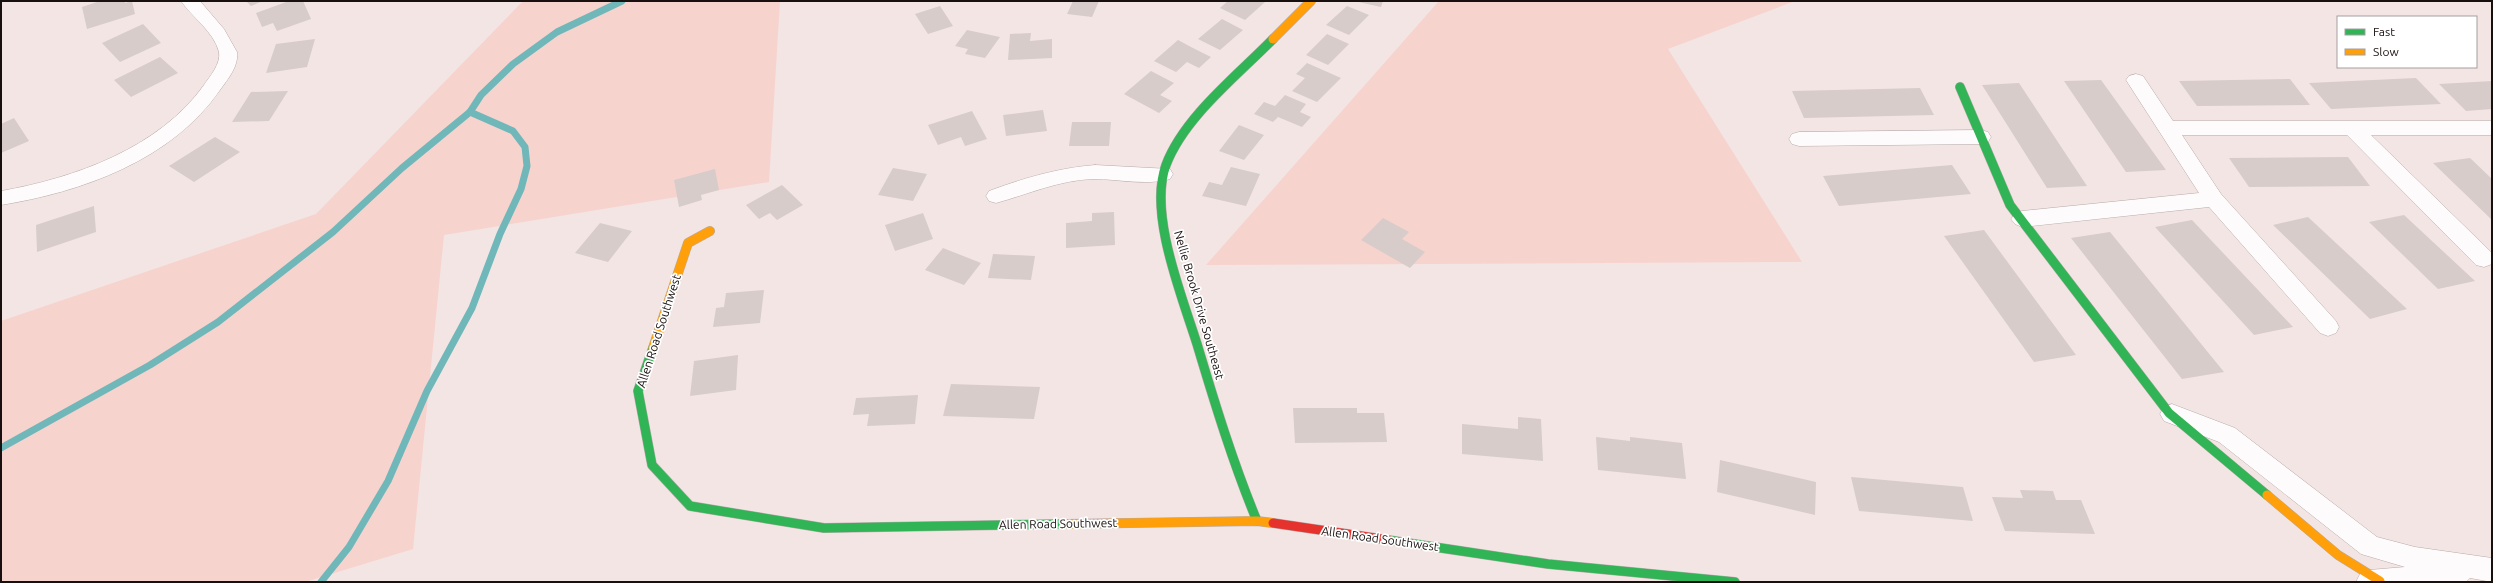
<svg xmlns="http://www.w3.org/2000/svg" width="2493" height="583" font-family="Ubuntu,sans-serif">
<rect width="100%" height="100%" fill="#f3e5e3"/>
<g fill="#f7d3ce">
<polygon points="523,1 780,1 769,182 444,235 413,549 305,582 1,582 1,321 316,214"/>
<polygon points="1439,1 1795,1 1668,49 1802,262 1206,265"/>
</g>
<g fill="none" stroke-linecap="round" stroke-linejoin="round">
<g stroke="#70b7ba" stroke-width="7">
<polyline points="1,448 150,365 218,322 333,232 402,168 470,112 481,95 513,64 557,32 622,1"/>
<polyline points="321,582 349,547 388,481 427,391 472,308 500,234 521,189 527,166 525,147 513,131 470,112"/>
</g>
</g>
<g fill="#d7ccca">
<polygon points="100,1 125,1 125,3 132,1 135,14 87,29 82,7"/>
<polygon points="246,1 263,1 251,6"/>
<polygon points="289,1 303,1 311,19 277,31 273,23 262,27 256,13"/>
<polygon points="1073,1 1099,1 1092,17 1067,14"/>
<polygon points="1228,1 1264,1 1265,2 1245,20 1220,8"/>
<polygon points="1354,1 1383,1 1381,7"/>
<polygon points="940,6 953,26 928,34 915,14"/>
<polygon points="1347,6 1369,15 1349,35 1326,25"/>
<polygon points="1222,19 1243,30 1220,50 1198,39"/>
<polygon points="143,24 161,43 120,62 102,43"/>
<polygon points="967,30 1000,37 985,58 965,54 968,49 955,46"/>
<polygon points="1031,33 1030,41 1052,39 1052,58 1008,60 1010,34"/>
<polygon points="1327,34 1349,44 1328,65 1306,55"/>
<polygon points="315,39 307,67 266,73 276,44"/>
<polygon points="1178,40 1191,47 1211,57 1199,68 1187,62 1176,72 1154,61"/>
<polygon points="160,57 178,73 131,97 114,80"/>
<polygon points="1307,63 1341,78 1317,102 1292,91 1305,78 1296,74"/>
<polygon points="1151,71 1174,83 1160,95 1172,101 1159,113 1124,94"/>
<polygon points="2416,78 2441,104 2331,109 2309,83"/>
<polygon points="2290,79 2310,105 2197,106 2179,81"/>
<polygon points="2101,80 2166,170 2126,172 2064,81"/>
<polygon points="2492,81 2492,109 2466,111 2439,84"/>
<polygon points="2019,83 2087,186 2047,188 1982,85"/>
<polygon points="1920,88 1934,115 1804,118 1792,91"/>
<polygon points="288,91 269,121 232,122 251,92"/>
<polygon points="1285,95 1306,104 1300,112 1311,117 1302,127 1278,117 1273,122 1254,114 1264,102 1275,106"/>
<polygon points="1043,110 1047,131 1006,136 1003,115"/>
<polygon points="972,111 987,139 965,146 961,137 938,145 928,125"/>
<polygon points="14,118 29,141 1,153 1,124"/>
<polygon points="1072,122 1111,122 1109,146 1069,146"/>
<polygon points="1239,125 1264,135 1244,160 1219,151"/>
<polygon points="215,137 240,152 194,182 169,166"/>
<polygon points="2348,157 2370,186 2249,187 2229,158"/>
<polygon points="2470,158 2492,179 2492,220 2433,163"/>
<polygon points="1952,165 1971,194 1839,206 1823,176"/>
<polygon points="1231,167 1260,174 1246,206 1202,196 1209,182 1222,185"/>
<polygon points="893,168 927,174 913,201 878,195"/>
<polygon points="715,169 719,190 701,195 702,200 679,207 674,180"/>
<polygon points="782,185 803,205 777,220 770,213 759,219 746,205"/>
<polygon points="94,206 96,232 37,252 36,225"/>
<polygon points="1114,212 1115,245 1066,248 1066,223 1092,221 1092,213"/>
<polygon points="923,213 933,239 895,251 885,225"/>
<polygon points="2404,215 2475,281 2438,289 2369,222"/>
<polygon points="2308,217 2407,309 2370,319 2273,225"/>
<polygon points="1383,218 1409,232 1402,239 1425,252 1410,268 1361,240"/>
<polygon points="2192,220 2293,327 2254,335 2155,227"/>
<polygon points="600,223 632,231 608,262 575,253"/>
<polygon points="1984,230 2076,355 2034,362 1944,236"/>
<polygon points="2110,232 2224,372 2182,379 2071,238"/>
<polygon points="943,248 981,263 964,285 925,270"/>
<polygon points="993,254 1035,256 1031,280 988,278"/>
<polygon points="764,290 760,323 713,327 716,308 724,307 726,293"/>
<polygon points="738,355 736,390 690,396 694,361"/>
<polygon points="951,384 1040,387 1034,419 943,416"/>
<polygon points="918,395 915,424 867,426 869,414 853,415 856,398"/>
<polygon points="1293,408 1357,408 1357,413 1384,413 1387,442 1295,443"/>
<polygon points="1518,417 1541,419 1543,461 1462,454 1462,424 1518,429"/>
<polygon points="1596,437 1630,441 1630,437 1682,443 1686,479 1598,470"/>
<polygon points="1720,460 1816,482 1815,515 1717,492"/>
<polygon points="1851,477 1963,487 1973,521 1859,511"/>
<polygon points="2020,490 2053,491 2056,500 2081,500 2095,534 2005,531 1992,497 2023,498"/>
</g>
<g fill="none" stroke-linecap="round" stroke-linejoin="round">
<g stroke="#b6acab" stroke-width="1">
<g id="street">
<path d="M181 1H200L224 29 237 52C239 66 228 79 220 90 172 160 82 192 1 205V191C75 178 159 148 204 85 210 76 221 64 219 52 214 32 192 17 181 1Z"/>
<polygon points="2136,74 2143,76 2173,121 2492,121 2492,135 2371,135 2492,253 2492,264 2484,267 2476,265 2347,135 2182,135 2221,194 2336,321 2339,327 2336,333 2328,336 2320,333 2209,207 2022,227 2015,224 2011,219 2015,214 2022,211 2199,193 2126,80 2129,76"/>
<polygon points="1981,130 1988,132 1991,137 1988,142 1981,144 1799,146 1792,144 1789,139 1792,134 1799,132"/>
<path d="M1095 165 1170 169 1173 174 1170 179C1145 186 1119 179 1094 179 1059 180 1029 194 996 203L989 201 986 196 989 191C1024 178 1058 168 1095 165Z"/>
<polygon points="2172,404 2235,428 2377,537 2415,547 2492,558 2492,582 2470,578 2466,582 2356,582 2360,574 2369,570 2405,567 2361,554 2219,442 2164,421 2160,414 2164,407"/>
</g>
</g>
<g stroke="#b6acab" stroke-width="10">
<g id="fast">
<polyline points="1960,87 2010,205 2169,413 2267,495"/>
<polyline points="653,348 638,391 652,465 690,506 824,528 1066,524"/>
<path d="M1257 521C1233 463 1215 404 1197 344 1182 296 1148 213 1166 165 1184 117 1238 75 1273 39"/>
<polyline points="1388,540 1548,564 1735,582"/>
</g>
</g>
<g stroke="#b6acab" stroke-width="10">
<g id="slow">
<polyline points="1273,39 1311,1"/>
<polyline points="653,348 688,243 710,231"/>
<polyline points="2267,495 2338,555 2380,581"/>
<polyline points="1066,524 1257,521 1273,523"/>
</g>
</g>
<g stroke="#b6acab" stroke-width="10">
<polyline id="jam" points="1273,523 1388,540"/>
</g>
<use href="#street" fill="#fdfbfb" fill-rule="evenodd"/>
<use href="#fast" stroke="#30b455" stroke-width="9"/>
<use href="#slow" stroke="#ff9f0a" stroke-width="9"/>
<use href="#jam" stroke="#e5322d" stroke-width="9"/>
</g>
<g text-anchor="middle" stroke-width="3.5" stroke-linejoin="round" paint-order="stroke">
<g font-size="12" fill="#18100f" stroke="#fff">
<text transform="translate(1199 305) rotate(74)" y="4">Nellie Brook Drive Southeast</text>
<text transform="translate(659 331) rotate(-72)" y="4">Allen Road Southwest</text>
<text transform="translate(1058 524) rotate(-1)" y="4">Allen Road Southwest</text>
<text transform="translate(1380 539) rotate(8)" y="4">Allen Road Southwest</text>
</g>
</g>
<rect width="2493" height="583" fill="none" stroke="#18100f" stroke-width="4"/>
<rect x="2337" y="16" width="140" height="52" fill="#ffffff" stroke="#a39f9f"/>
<rect x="2345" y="29" width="20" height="6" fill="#30b455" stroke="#a39f9f"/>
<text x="2373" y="36" font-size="12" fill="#18100f">Fast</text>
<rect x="2345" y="49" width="20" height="6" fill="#ff9f0a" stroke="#a39f9f"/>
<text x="2373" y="56" font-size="12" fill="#18100f">Slow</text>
</svg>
